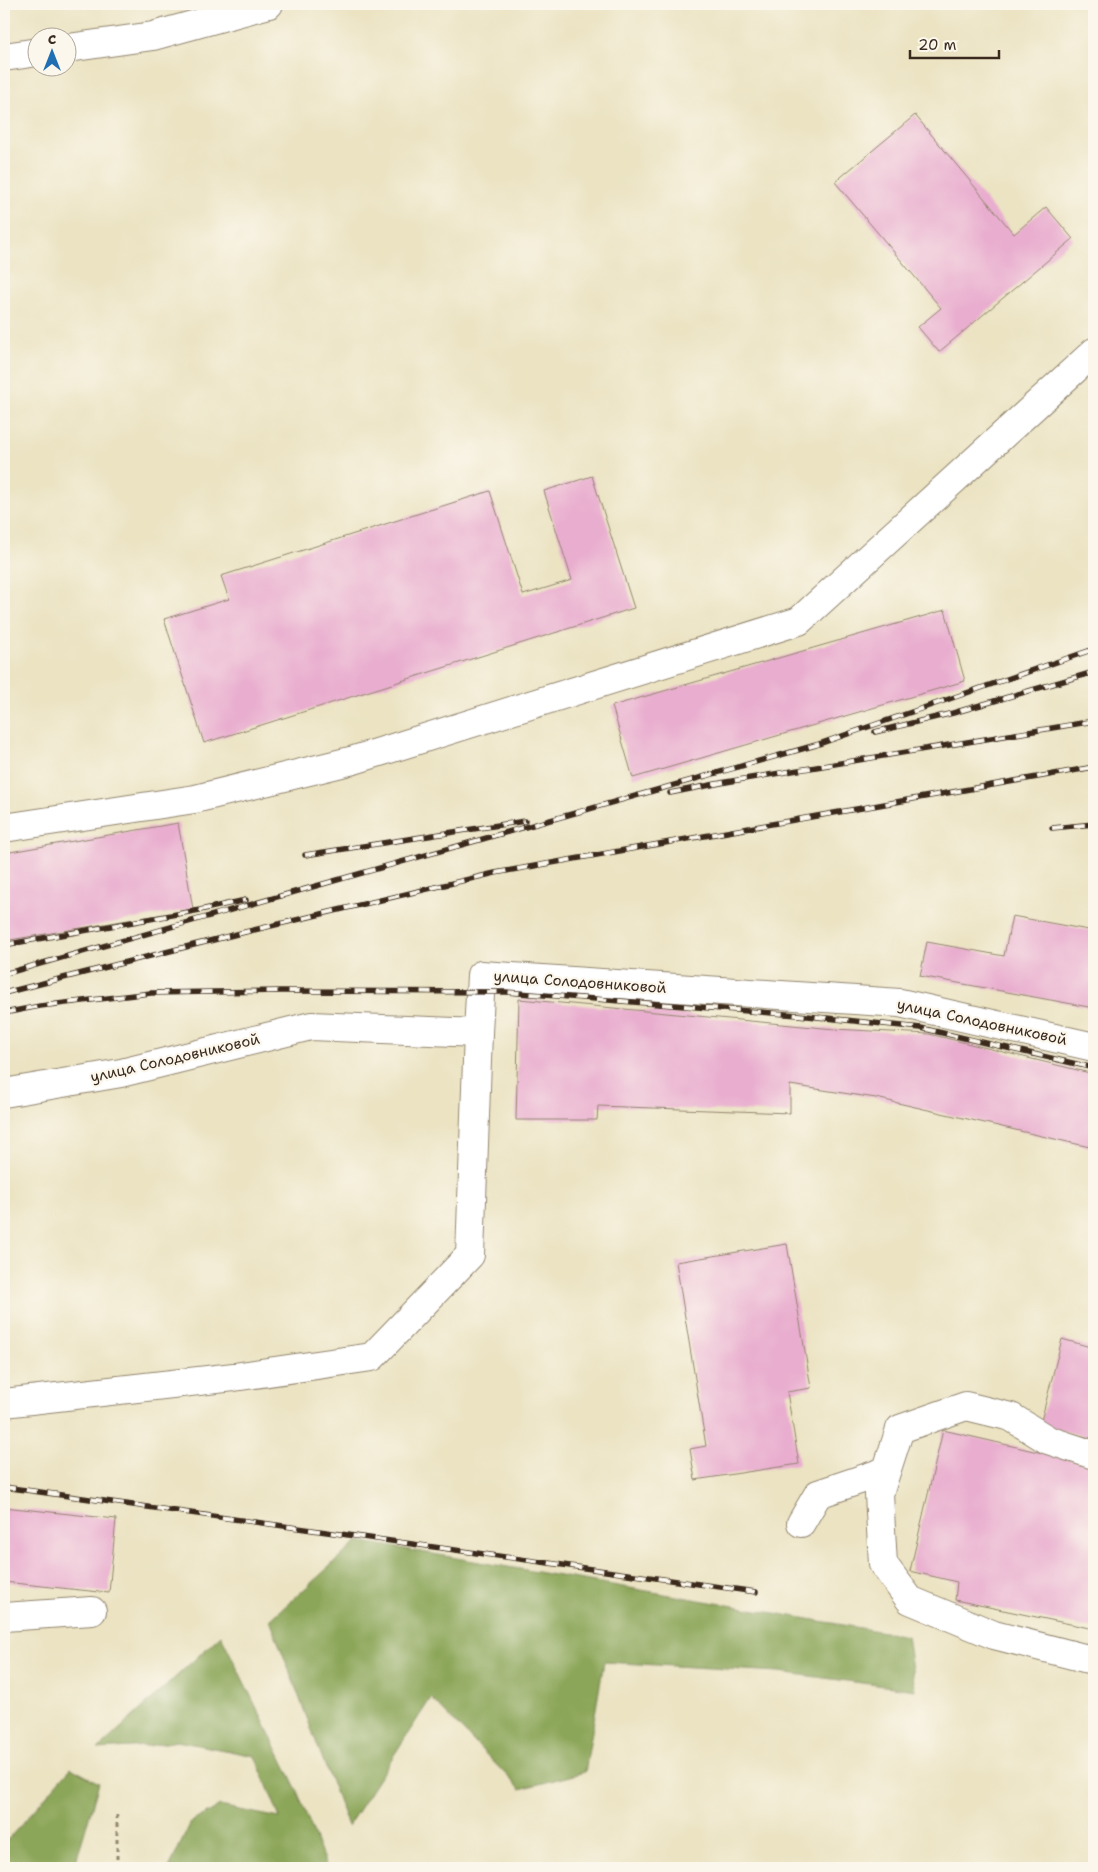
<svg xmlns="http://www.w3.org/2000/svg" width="1098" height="1872" font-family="'Shantell Sans',sans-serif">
<rect width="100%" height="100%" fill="#fbf7ec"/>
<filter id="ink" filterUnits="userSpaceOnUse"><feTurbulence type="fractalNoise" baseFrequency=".02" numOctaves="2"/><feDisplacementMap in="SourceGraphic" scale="10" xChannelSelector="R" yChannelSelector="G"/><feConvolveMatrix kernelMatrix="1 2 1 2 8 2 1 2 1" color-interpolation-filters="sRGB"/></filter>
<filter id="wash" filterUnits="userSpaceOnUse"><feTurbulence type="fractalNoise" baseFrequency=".0096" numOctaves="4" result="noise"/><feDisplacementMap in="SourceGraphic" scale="20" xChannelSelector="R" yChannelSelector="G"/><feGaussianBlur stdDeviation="1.12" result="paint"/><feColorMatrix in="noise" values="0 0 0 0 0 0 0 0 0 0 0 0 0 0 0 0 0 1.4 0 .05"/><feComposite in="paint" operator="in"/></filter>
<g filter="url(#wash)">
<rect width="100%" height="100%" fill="#ebe3c2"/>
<g fill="#8ba659" stroke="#63683c">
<polygon points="358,1541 907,1636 915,1690 779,1672 604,1662 585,1772 520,1789 431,1698 348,1826 270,1620"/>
<polygon points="221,1635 296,1788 327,1868 169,1868 191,1822 220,1806 280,1818 255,1756 177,1741 148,1746 98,1749"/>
<polygon points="71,1768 99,1783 75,1865 4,1868 4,1844"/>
</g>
<g id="blocks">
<g fill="#e9aecf">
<polygon points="915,115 1014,234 1046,207 1073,239 939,352 918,327 941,308 835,182"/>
<polygon points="592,476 634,608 204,743 164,619 229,599 221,576 490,491 523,595 572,580 544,491"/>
<polygon points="945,610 965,681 633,778 612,706"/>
<polygon points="178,823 193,909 4,941 4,853"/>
<polygon points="1012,916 1094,931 1094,1008 920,976 927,942 1004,956"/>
<polygon points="519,999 834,1029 929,1034 1094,1074 1094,1148 876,1098 790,1085 790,1113 598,1106 597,1120 516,1120"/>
<polygon points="787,1244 811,1388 787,1392 799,1464 695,1480 690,1449 706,1446 676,1262"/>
<polygon points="1062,1339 1094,1348 1094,1439 1040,1425"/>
<polygon points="943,1430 1094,1465 1094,1629 955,1600 957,1582 910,1571"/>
<polygon points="4,1507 116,1519 109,1593 4,1582"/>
</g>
</g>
</g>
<g filter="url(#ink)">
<use href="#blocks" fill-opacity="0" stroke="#938670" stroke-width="1"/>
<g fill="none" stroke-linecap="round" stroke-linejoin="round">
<g stroke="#938670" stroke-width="30">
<g id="minor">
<polyline points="68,48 153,36 269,4"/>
<polyline points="4,57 38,52"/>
<polyline points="4,828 195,799 354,760 799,621 1094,352"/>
<polyline points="4,1093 121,1073 311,1026 478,1033 481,975 900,1003 1094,1047"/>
<polyline points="4,1403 234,1377 372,1357 470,1255 478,1033"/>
<polyline points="1094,1455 1048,1440 1011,1417 966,1406 900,1429 879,1494 883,1564 910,1600 994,1635 1088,1659 1094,1659"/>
<polyline points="801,1523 818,1494 886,1471"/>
<polyline points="4,1617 92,1611"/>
</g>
</g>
<polyline stroke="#938670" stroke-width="3" stroke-dasharray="4 4" stroke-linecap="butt" points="117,1815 117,1868"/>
<use href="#minor" stroke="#fff" stroke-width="28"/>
<g stroke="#3b2a1e" stroke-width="5.5">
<g id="rail">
<polyline points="875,732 953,713 1094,672"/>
<polyline points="670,793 726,782 1094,721"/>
<polyline points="1052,828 1094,824"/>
<polyline points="305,855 525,821"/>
<polyline points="4,945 200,910 246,900"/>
<polyline points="4,974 816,745 1094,649"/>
<polyline points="4,993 241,933 495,873 1094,767"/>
<polyline points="4,1013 40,1006 151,993 282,991 506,992 798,1015 921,1028 1094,1068"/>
<polyline points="4,1487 756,1592"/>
</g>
</g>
<use href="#rail" stroke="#fbf7ec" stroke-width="4" stroke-dasharray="11" stroke-linecap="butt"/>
</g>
</g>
<g text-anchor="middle" stroke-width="4.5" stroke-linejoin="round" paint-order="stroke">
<g font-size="15" fill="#3b2a1e" stroke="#fbf7ec">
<text transform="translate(580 982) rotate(4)" y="5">улица Солодовниковой</text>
<text transform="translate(982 1022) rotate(12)" y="5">улица Солодовниковой</text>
<text transform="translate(175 1058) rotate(-13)" y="5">улица Солодовниковой</text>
</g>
</g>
<rect width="1098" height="1872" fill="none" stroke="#fbf7ec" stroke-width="20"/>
<g transform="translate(52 52)"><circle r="24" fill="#fbf7ec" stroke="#aea59a"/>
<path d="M0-4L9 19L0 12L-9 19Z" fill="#1f6fb2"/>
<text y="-8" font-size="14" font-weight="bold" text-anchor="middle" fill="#3b2a1e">С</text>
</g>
<path d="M910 50v8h89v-8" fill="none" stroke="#3b2a1e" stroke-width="2.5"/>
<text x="918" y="50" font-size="15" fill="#3b2a1e" stroke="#fbf7ec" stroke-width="4" paint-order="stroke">20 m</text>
</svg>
